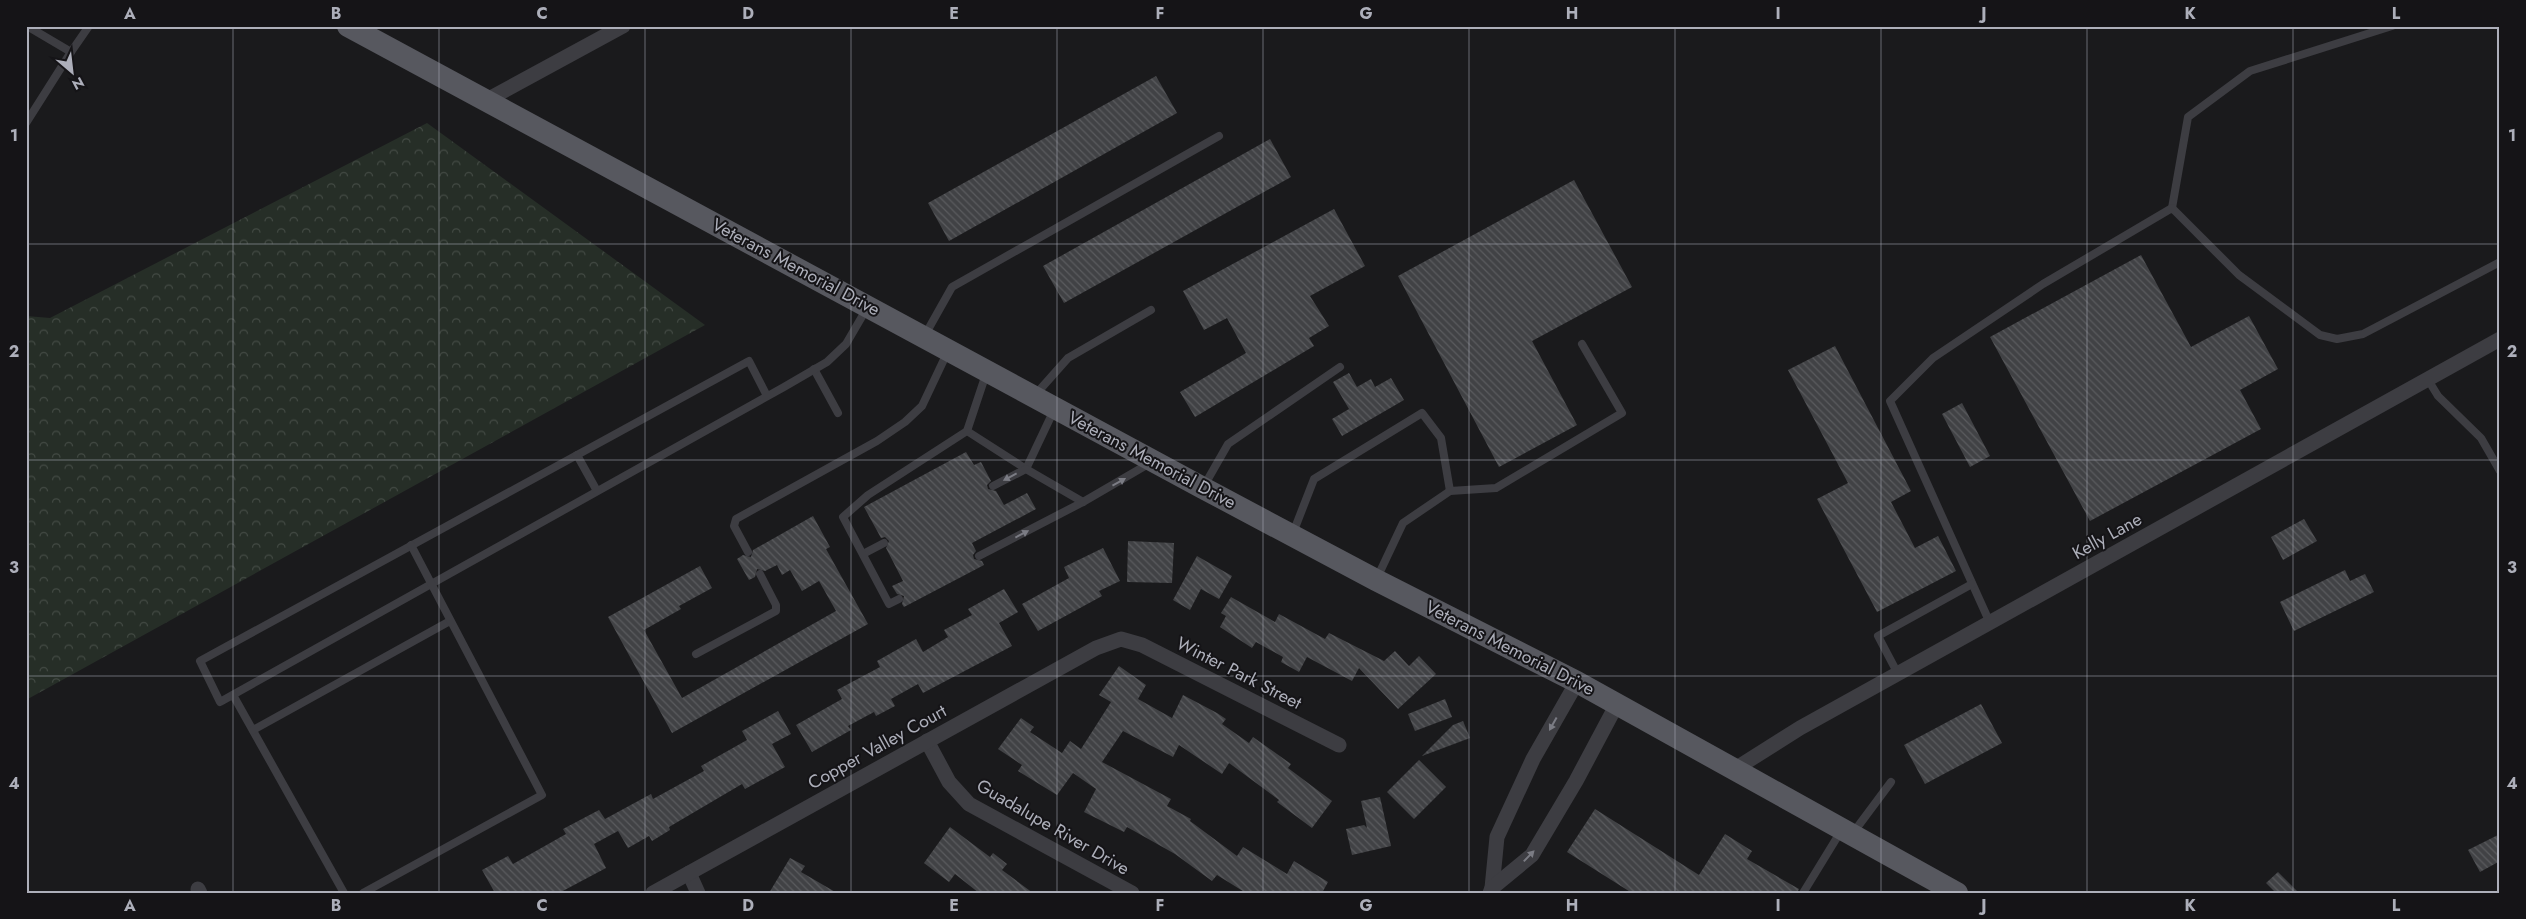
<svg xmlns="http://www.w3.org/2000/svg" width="2526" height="919" font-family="Jost,sans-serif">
<defs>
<pattern id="forest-crowns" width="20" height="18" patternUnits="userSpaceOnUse" patternTransform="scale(1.25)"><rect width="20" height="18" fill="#262e27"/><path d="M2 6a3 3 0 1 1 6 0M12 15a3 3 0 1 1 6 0" fill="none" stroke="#434a44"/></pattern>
<pattern id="building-back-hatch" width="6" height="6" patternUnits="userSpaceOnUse" patternTransform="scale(1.25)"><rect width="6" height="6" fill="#414245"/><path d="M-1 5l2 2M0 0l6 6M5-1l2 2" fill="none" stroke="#5a5b5e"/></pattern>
</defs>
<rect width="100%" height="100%" fill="#1a1a1c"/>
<polygon fill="url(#forest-crowns)" points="427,123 705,325 26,700 26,316 50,318"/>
<g fill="url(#building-back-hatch)">
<polygon points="1156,76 1177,113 949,241 928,203"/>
<polygon points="1270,139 1291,177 1064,303 1043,266"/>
<polygon points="1574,180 1632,287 1532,341 1577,425 1499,467 1398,276"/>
<polygon points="1334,209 1365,266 1310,296 1329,326 1309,338 1314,346 1195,417 1180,392 1246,353 1227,318 1204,330 1183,291"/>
<polygon points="2141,255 2191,347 2249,316 2278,369 2240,390 2261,429 2090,521 1990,337"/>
<polygon points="1835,346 1911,491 1891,502 1915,548 1938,536 1956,571 1877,612 1817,499 1848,483 1788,370"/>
<polygon points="1349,373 1357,387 1371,379 1375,387 1391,378 1404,400 1342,436 1332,419 1349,409 1333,382"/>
<polygon points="1962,403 1990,456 1970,467 1942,414"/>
<polygon points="966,452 974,465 981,462 991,481 987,485 988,489 996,491 1004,505 1027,493 1036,509 972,543 976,551 973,555 974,559 982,561 984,565 904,607 902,604 904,596 897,594 892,586 903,581 886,548 889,541 885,537 881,538 864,507"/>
<polygon points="813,516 830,547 826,549 868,624 672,733 608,617 700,566 712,588 679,606 681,609 644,630 682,698 836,611 819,581 802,591 790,570 782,575 777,565 765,571 757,569 755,577 749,580 737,559 743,555 751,557 753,550"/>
<polygon points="2304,519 2317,541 2283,560 2271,537"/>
<polygon points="1128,541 1174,543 1172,583 1127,582"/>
<polygon points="1103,548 1120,581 1099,591 1102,596 1038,631 1022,604 1069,578 1064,567"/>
<polygon points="1197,556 1232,576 1219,599 1201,589 1190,610 1173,600"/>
<polygon points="2345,570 2350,581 2365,574 2374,592 2294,631 2280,602"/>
<polygon points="1004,589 1018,612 999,623 1012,646 923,693 918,684 891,699 895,706 876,716 874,712 848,726 851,730 812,752 796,725 842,699 837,690 880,667 877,661 916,639 923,652 948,637 944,630 972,615 968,609"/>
<polygon points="1231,597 1275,622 1279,614 1325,639 1329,633 1384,661 1395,651 1409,666 1419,656 1436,674 1398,709 1359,668 1352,681 1307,657 1299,672 1281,662 1283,657 1256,642 1252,648 1220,627 1226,616 1221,613"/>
<polygon points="1119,666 1146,685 1138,699 1172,718 1183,695 1217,713 1226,719 1222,724 1249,743 1253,737 1291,764 1288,768 1332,801 1312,828 1277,802 1279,800 1229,763 1222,774 1179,745 1173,757 1123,731 1102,762 1171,799 1167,806 1191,819 1190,821 1237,856 1243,847 1287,874 1294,861 1328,882 1322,893 1246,893 1217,875 1212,881 1175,854 1127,827 1124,832 1084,812 1096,789 1073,773 1057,795 1018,771 1022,765 998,749 1021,718 1034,727 1030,732 1062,753 1070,741 1081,749 1111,702 1099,695"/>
<polygon points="1445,699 1452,717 1415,731 1408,714"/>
<polygon points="1981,704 2002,743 1925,784 1904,745"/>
<polygon points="778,711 791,734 772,744 785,767 745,789 742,784 669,827 670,830 652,841 649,836 628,848 618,831 594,844 606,868 559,893 495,893 482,870 508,856 513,864 566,834 563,829 599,810 605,819 651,794 653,799 704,771 701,766 747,740 742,731"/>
<polygon points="1463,721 1470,738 1422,756 1453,725"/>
<polygon points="1419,760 1446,787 1414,819 1387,792"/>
<polygon points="1380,797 1391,846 1352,855 1346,829 1364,825 1367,828 1361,801"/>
<polygon points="1595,809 1699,875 1725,834 1752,851 1747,859 1799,889 1797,893 1632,893 1567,852"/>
<polygon points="950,827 990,857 993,853 1007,864 1002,870 1033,893 979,893 955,874 949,882 924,863"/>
<polygon points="2500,834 2500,861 2480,872 2468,850"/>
<polygon points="790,858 805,866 801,872 837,893 769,893"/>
<polygon points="2278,872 2299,893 2276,893 2266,883"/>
</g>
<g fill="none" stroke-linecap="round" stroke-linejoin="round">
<g stroke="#3d3d42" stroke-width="8">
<polyline points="27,26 71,52 89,26"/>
<polyline points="26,123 71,52"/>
<polyline points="2172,208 2188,117 2250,71 2392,26"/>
<polyline points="925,335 952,287 1219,136"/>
<polyline points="814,369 838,413"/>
<polyline points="2427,378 2438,396 2481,438 2500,471"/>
<polyline points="1036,394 1068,358 1151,310"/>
<polyline points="767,396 749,361 200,661 220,702 784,387 827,362 846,344 867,308"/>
<polyline points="967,431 1026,469 1054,410"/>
<polyline points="577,455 597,491"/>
<polyline points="993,486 1026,469 1083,502"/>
<polyline points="1204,486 1228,444 1340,367"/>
<polyline points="1293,533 1314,479 1422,413 1441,438 1450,491"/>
<polyline points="748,552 734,526 736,519 877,441 905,422 922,406 948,351"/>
<polyline points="863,554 884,543"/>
<polyline points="979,556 1083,502 1150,463"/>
<polyline points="1377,578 1403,523 1450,491 1496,488 1622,413 1582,344"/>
<polyline points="899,599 889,604 843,517 868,495 967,431 986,374"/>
<polyline points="1990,623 1890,401 1933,358 2043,284 2172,208 2239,275 2320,335 2337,339 2363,334 2500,262"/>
<polyline points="696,654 776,611 776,605 760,574"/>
<polyline points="1898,674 1878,636 1972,584"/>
<polyline points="233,695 344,893"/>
<polyline points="253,730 450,621"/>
<polyline points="1853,833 1891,782"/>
<polyline points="363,893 542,795 411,545"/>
<polyline points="1803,893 1841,831"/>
</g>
<g stroke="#3d3d42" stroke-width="15">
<polyline points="485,101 623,26"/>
<polyline points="927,741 949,782 969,804 1132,893"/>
<polyline points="1735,769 1800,728 2500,339"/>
<polyline points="689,873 698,893"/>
<polyline points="1492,888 1497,837 1533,759 1577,682"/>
<polyline points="198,889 200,893"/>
<polyline points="653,893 1096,648 1121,639 1142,645 1339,745"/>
<polyline points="1490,893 1492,888 1532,855 1576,781 1617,704"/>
</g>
<polyline stroke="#57585f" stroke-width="22" points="348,26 1203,488 1376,580 1577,682 1957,893"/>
</g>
<defs><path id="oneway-solid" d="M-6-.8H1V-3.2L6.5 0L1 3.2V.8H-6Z" transform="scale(1.25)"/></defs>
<g fill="#7b7c84">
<use href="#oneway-solid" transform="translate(1010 477) rotate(152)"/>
<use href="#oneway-solid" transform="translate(1119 482) rotate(-29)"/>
<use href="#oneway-solid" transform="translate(1022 534) rotate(-28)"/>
<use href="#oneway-solid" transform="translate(1553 724) rotate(119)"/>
<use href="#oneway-solid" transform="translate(1529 856) rotate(-46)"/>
</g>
<path fill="none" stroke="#adafba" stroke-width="1" stroke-opacity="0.55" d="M233 26V893M439 26V893M645 26V893M851 26V893M1057 26V893M1263 26V893M1469 26V893M1675 26V893M1881 26V893M2087 26V893M2293 26V893M26 244H2500M26 460H2500M26 676H2500"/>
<g text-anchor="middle" stroke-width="4" stroke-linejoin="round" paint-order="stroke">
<g font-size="18" fill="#adafba" stroke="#151417">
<text transform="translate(796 267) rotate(28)" y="6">Veterans Memorial Drive</text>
<text transform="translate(1152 460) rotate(28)" y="6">Veterans Memorial Drive</text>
<text transform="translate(2107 536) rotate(-29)" y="6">Kelly Lane</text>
<text transform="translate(1510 648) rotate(27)" y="6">Veterans Memorial Drive</text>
<text transform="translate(1239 673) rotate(27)" y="6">Winter Park Street</text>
<text transform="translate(877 747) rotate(-29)" y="6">Copper Valley Court</text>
<text transform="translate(1053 827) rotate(30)" y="6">Guadalupe River Drive</text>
</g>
</g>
<rect width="2526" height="919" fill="none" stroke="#151417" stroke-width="55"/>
<g transform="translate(72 72) rotate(152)" stroke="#151417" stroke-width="4" paint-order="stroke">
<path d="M0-4L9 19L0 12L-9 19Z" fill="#adafba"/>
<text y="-8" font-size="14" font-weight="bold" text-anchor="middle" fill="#adafba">N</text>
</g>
<rect x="28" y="28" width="2470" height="864" fill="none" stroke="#adafba" stroke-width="2"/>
<g font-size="16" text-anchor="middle" font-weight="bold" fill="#adafba">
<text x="130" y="19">A</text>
<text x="336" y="19">B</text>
<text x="542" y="19">C</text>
<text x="748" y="19">D</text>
<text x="954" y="19">E</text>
<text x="1160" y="19">F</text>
<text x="1366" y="19">G</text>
<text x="1572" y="19">H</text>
<text x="1778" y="19">I</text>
<text x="1984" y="19">J</text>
<text x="2190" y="19">K</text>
<text x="2396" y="19">L</text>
<text x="14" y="141">1</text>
<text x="2512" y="141">1</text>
<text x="14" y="357">2</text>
<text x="2512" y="357">2</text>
<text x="14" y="573">3</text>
<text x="2512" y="573">3</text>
<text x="14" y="789">4</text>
<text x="2512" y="789">4</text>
<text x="130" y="911">A</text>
<text x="336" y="911">B</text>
<text x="542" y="911">C</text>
<text x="748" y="911">D</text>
<text x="954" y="911">E</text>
<text x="1160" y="911">F</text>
<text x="1366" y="911">G</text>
<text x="1572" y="911">H</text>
<text x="1778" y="911">I</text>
<text x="1984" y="911">J</text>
<text x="2190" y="911">K</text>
<text x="2396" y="911">L</text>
</g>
</svg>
